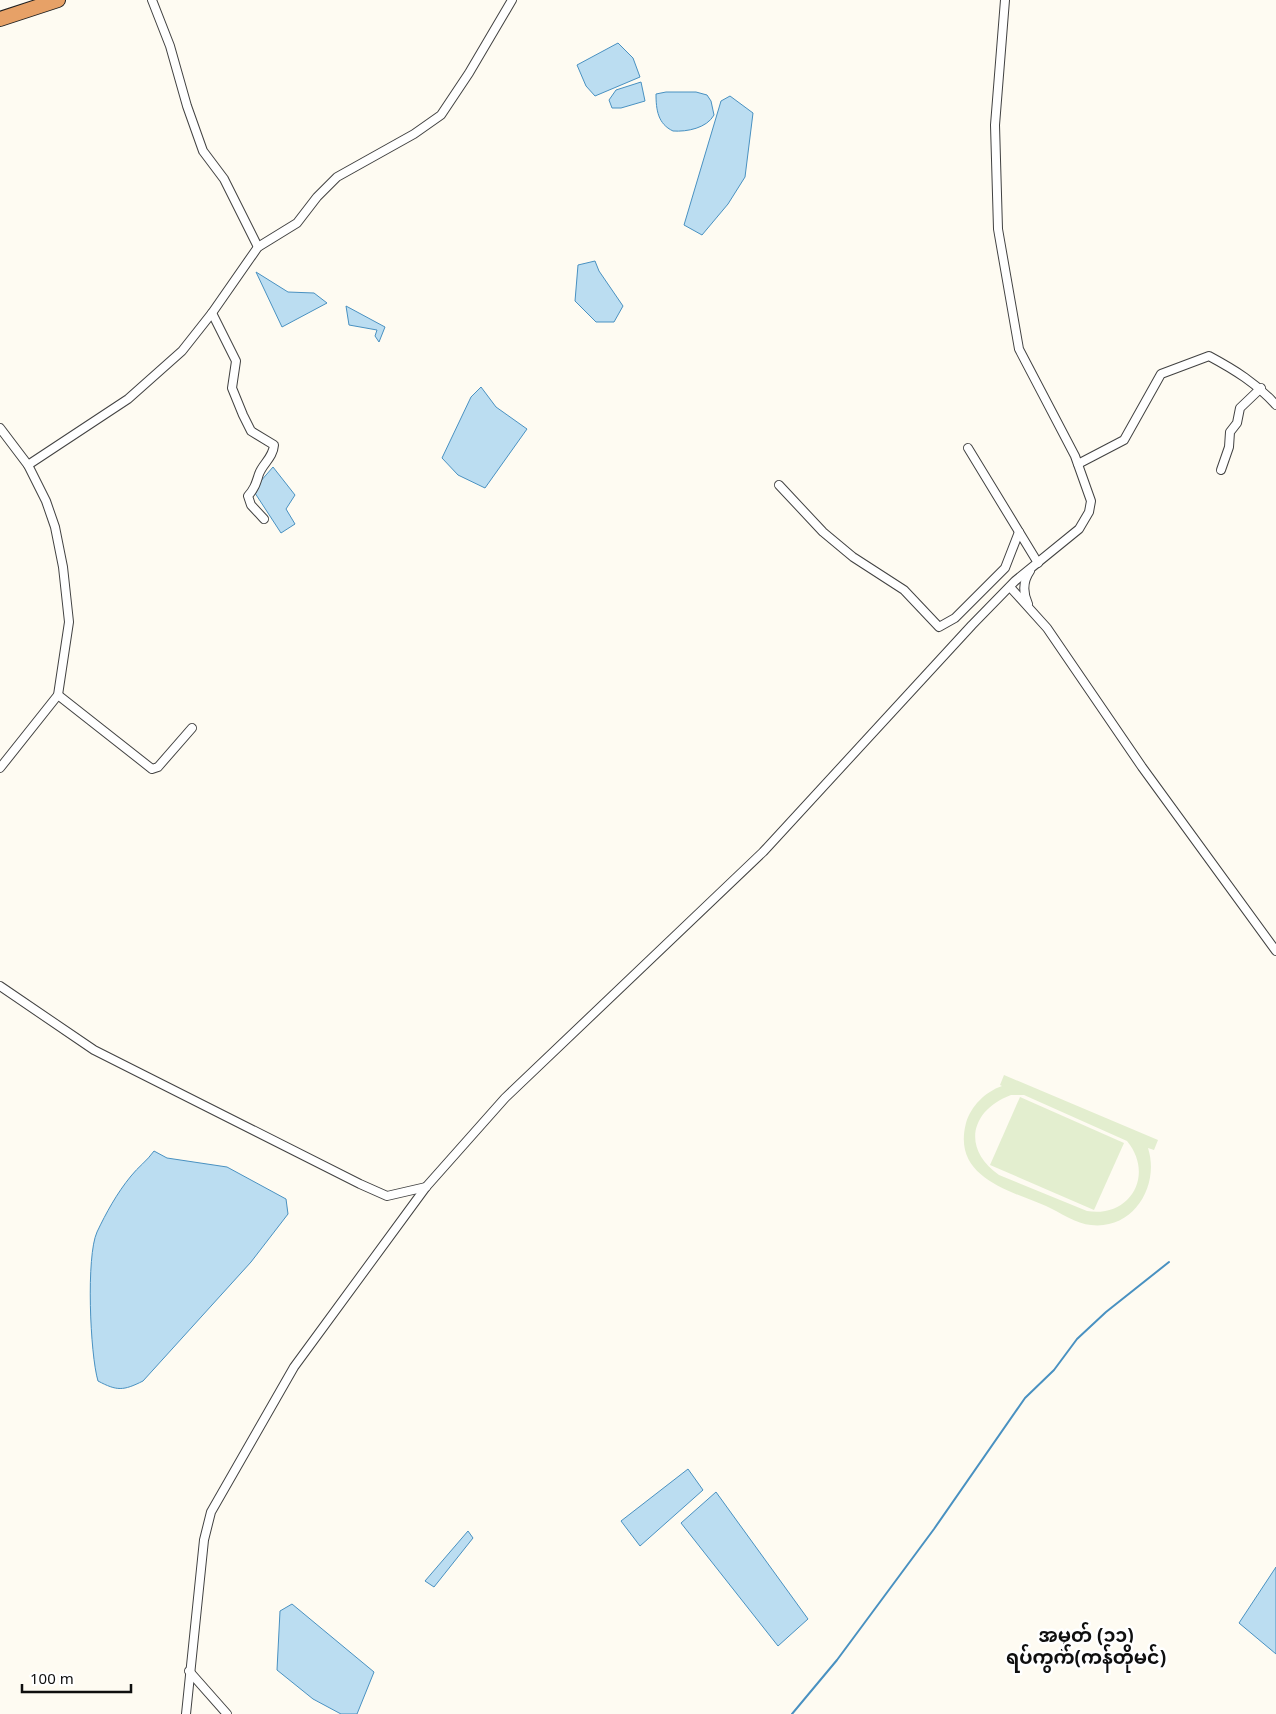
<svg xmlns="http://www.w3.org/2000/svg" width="1276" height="1714" font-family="Georgia,'Noto Sans Myanmar',serif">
<rect width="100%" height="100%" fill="#fefbf2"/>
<g fill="#e3eecf" fill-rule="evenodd">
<path d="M1004 1075 1158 1140 1154 1150 1148 1148C1160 1185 1134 1230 1091 1225 1077 1224 1059 1212 1046 1206 1008 1190 952 1177 966 1123 971 1106 985 1092 1002 1086L1000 1085ZM1011 1095H1024L1127 1141C1155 1175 1130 1218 1087 1211L999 1175C961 1148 971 1110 1011 1095Z"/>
<polygon points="1020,1097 1124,1143 1094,1210 990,1165"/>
</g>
<g fill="#bbddf1" stroke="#4991c1">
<polygon points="618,43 633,58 640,77 595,96 586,86 577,65"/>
<polygon points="641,82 645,101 621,108 612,108 609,100 616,90"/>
<path d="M666 92H696L707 95 711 101 714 115C707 128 687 132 673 131 658 124 656 110 656 94Z"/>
<polygon points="730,96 753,113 745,177 728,204 702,235 684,225 721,101"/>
<polygon points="595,261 599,271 623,306 614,322 596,322 575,301 578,265"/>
<polygon points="256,272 288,292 314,293 327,303 282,327"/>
<polygon points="346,306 385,327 379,342 375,336 377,330 349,325"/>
<polygon points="481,387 496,407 527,429 485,488 458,475 442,458 471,397"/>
<polygon points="273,467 295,495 286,509 295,524 281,533 253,490"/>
<path d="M154 1151 167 1158 227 1167 286 1199 288 1214 251 1262 143 1381C123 1391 117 1391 98 1381 90 1354 86 1256 97 1232 106 1213 117 1193 131 1176 138 1167 147 1161 154 1151Z"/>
<polygon points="688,1469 703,1490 640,1546 621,1521"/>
<polygon points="716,1492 808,1619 778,1646 681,1523"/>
<polygon points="468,1531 473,1538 434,1587 425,1581"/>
<polygon points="1276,1567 1276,1654 1239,1623"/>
<polygon points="292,1604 374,1672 357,1714 341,1714 313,1699 277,1670 280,1611"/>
</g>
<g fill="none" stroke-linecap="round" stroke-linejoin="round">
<polyline stroke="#4991c1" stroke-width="2" points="792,1714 837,1660 934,1529 1025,1398 1054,1370 1077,1339 1106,1312 1169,1262"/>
<g stroke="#424242" stroke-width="10">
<g id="street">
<polyline points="152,0 170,46 187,106 203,151 224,179 258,247"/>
<path d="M212 313 236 361 232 388 243 415 251 431 274 445C273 458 263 463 259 474 256 483 255 488 248 496L251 505 264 519"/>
<polyline points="0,428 28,465 46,501 55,527 63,567 69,622 58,695 0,768"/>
<polyline points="968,448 1038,563"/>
<path d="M1078 464 1124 440 1161 374 1209 356C1235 370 1256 383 1276 405"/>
<polyline points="28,465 128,399 182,351 212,313 258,247 297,223 317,197 337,177 414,134 441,115 469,73 512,0"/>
<polyline points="1221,470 1229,447 1230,432 1237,423 1240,408 1261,388"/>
<polyline points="779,485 823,532 853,557 904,590 939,627 955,618 1005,568 1019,532"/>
<polyline points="1010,587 1047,628 1142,767 1276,951"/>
<path d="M1028 604C1023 593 1023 581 1030 571"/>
<polyline points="58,695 152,769 158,767 192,728"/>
<polyline points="0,986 94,1050 360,1184 387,1196 426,1187"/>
<polyline points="189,1671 227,1714"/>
<polyline points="186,1714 204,1540 211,1512 294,1367 426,1187 505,1098 763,852 972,625 1015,581 1079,529 1089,512 1091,501 1075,456 1019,349 998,229 995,125 1005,0"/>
</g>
</g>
<g stroke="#202020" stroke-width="16">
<polyline id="highway" points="0,19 58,0"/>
</g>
<use href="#street" stroke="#fff" stroke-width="8"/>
<use href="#highway" stroke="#e7a167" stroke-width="14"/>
</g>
<g text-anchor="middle" stroke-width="5" stroke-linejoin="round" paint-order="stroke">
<g font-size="19" font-weight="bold" fill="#0f0f0f" stroke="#fff">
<text x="1086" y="1642">အမှတ် (၁၁)<tspan x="1086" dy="22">ရပ်ကွက်(ကန်တိုမင်)</tspan></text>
</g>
</g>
<path d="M22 1684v8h109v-8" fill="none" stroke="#0f0f0f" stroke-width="2.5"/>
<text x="30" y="1684" font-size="15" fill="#0f0f0f" stroke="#ffffff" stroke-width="4" paint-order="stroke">100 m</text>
</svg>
